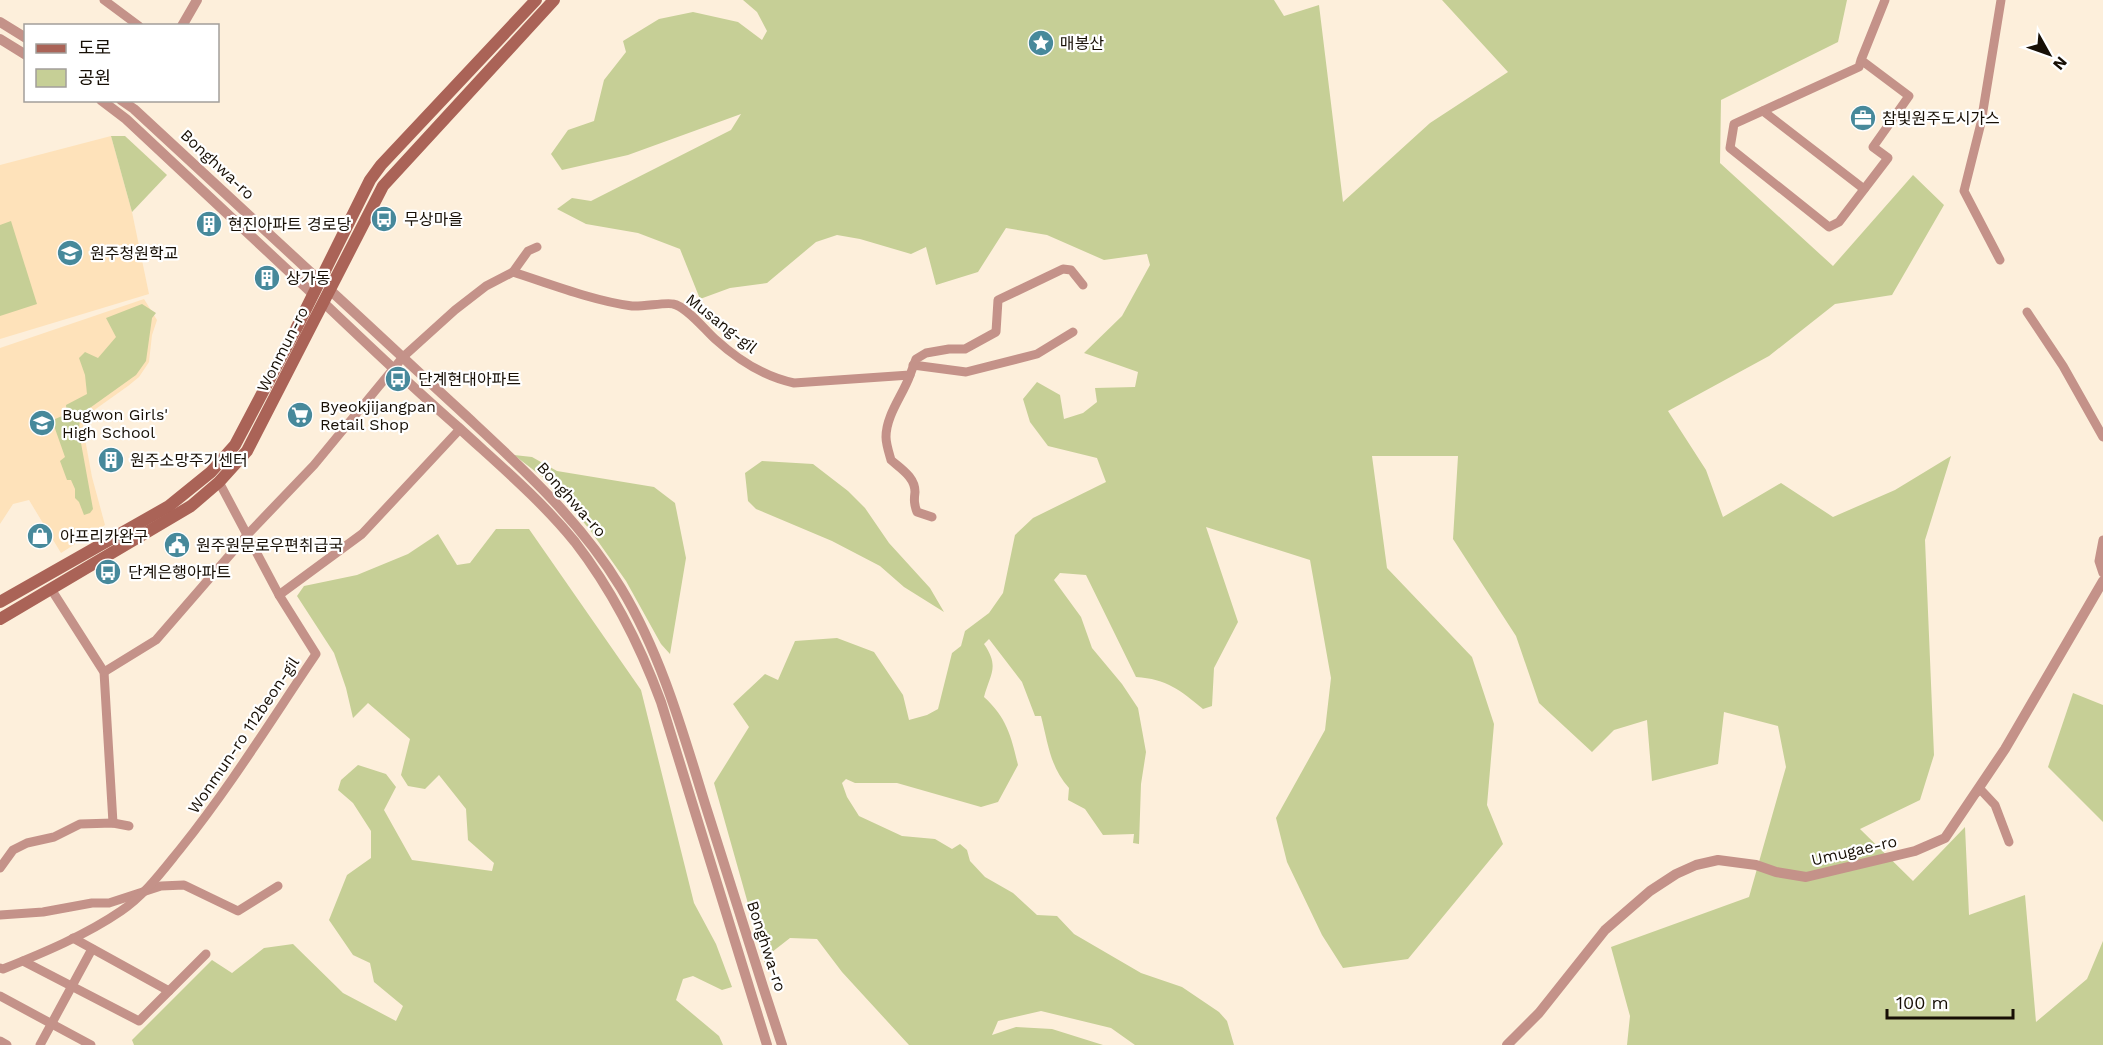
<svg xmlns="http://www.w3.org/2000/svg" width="2103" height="1045" font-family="'Work Sans','Noto Sans KR',sans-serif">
<rect width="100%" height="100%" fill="#fdefdb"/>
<g fill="#fee2ba">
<polygon points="111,136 132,212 149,294 0,339 0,165"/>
<polygon points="144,299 157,320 152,335 149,362 139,377 128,386 83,418 83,428 92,477 105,525 61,553 29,500 13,504 0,524 0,348"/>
</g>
<g fill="#c6cf96">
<path d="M743 0H1274L1284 16 1319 5 1343 202 1430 123 1508 72 1442 0H1847L1838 42 1721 100 1720 163 1833 266 1913 175 1944 205 1892 295 1835 304 1769 356 1668 411 1706 470 1723 517 1781 483 1833 517 1895 490 1951 456 1925 540 1934 755 1920 800 1860 829 1913 881 1965 827 1969 915 2025 895 2036 1022 2087 979 2103 941V1045H1627L1630 1016 1611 947 1749 897 1786 767 1778 726 1724 712 1718 764 1652 781 1647 720 1614 730 1592 752 1539 703 1516 636 1453 539 1458 456H1372L1387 568 1472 657 1494 724 1487 805 1503 844 1408 959 1343 968 1322 935 1287 862 1276 818 1325 730 1331 678 1310 560 1206 527 1238 622 1214 668 1212 706 1203 709C1180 690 1167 679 1136 677L1086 575 1060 573 1054 580 1081 617 1092 648 1122 684 1138 708 1146 752 1141 784 1139 844 1133 843 1134 834 1103 835 1085 809 1068 800 1069 788C1050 767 1048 743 1041 716H1035L1022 682 989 639 984 644C1000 667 990 674 984 697 1007 718 1011 736 1018 765L998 802 981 807 897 783H855L846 779 842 783 847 797 859 816 902 836 935 839 952 849 960 844 967 850 970 861 985 877 1013 893 1037 915 1057 916 1074 934 1141 973 1182 987 1219 1012 1227 1021 1234 1045H1135L1111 1028 1041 1011 998 1021 992 1035 1016 1027 1052 1029 1103 1045H909L842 972 817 939 790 938 772 952 765 964 714 783 749 727 733 704 765 674 778 680 795 641 837 638 874 652 903 695 909 720 927 715 938 709 952 653 961 646 965 631 989 613 1003 593 1015 535 1033 518 1106 482 1097 458 1048 446 1030 422 1023 399 1037 382 1060 395 1064 419 1083 413 1097 402 1095 388 1135 387 1138 372 1084 353 1122 316 1150 265 1147 254 1104 260 1047 235 1006 228 978 272 936 285 926 247 911 254 860 239 837 235 816 242 767 283 730 288 700 299 680 249 638 233 586 224 557 209 572 198 591 201 731 130 741 114 628 155 562 170 551 154 568 130 594 121 604 80 626 52 623 41 659 19 693 12 738 22 762 40 767 31 757 12Z"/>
<polygon points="111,136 125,136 167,175 132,212"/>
<polygon points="11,221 37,304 0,316 0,225"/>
<polygon points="142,304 156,313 152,318 146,361 136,375 80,415 79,432 93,509 90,513 84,515 79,502 75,498 75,489 71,480 67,480 60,461 65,457 53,423 55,419 67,414 66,405 87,394 85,375 79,358 85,352 98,358 116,337 106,318"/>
<polygon points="514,455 532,457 557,471 654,487 675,503 686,558 670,654 661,644 626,581 590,530 553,485"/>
<polygon points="762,461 813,464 848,491 865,508 889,543 930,588 944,612 904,587 880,566 832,541 756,509 748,501 745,473"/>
<polygon points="496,529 529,529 641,690 694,903 716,944 732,987 722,990 693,976 683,979 676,1000 719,1036 723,1045 134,1045 132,1040 212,960 232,973 264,948 293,944 343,993 396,1021 403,1006 374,982 370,963 353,955 329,920 347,875 371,858 371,831 353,803 338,790 341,780 358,765 386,774 396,787 384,810 412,860 492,871 494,863 468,840 466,809 439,775 425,789 408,786 401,775 410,739 368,703 353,718 346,688 334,653 297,596 304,586 357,575 408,554 438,534 457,565 470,563"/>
<polygon points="2073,693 2103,705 2103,822 2048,767"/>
</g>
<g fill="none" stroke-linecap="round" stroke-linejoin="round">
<g stroke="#c49289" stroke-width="9">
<polyline points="104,0 139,26"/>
<polyline points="1861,60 1909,96 1873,147 1888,158 1839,222 1829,227 1730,148 1734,124 1859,67 1861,60 1885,0"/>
<polyline points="1763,111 1864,189"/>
<polyline points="2000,260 1964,191 1981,123 2001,0"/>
<polyline points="513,272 528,251 537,247"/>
<polyline points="2027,312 2063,366 2103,437"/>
<polyline points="913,365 966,372 1037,354 1073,332"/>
<path d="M910 375C903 395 886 415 886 437 886 444 889 453 891 460 901 469 915 477 915 492 914 500 914 504 917 512L932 517"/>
<polyline points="2103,540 2099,561 2103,573"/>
<polyline points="51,589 104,672 113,823"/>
<polyline points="279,595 362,534 460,429"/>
<path d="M104 672 156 640 248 534 314 465 403 357 455 310 486 286 513 272C550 284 594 301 632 306 643 307 666 302 673 304 686 306 705 330 715 339 737 359 765 377 794 383L910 375 916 359 926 353 949 349H965L996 332 998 300 1063 269 1071 270 1083 285"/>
<polyline points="1976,793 1980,789 1995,805 2009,842"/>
<polyline points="0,868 13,850 27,843 54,837 80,824 113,823 129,826"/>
<polyline points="0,915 43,912 92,903 109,903 161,886 184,885 238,911 278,886"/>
<polyline points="73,938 169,991"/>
<polyline points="23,961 139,1021 206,954"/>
<path d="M0 968 3 969C43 953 86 935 121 911 145 895 163 870 181 848 230 787 272 719 316 654L279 595 219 482"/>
<polyline points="0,996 91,1045"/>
<polyline points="0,1041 7,1045"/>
<polyline points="40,1045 92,949"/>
</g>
<g stroke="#c49289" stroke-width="10">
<polyline points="0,22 26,38"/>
<polyline points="182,26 197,0"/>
<polyline points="0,39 26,55"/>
<polyline points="101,100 126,119 313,294"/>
<polyline points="121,100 134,109 320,281"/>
<path d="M331 291C375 331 419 373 464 414 522 468 580 520 621 588 662 656 683 733 706 807 731 887 756 966 782 1045"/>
<path d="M324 303C368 345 412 387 458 427 498 464 540 499 575 542 612 590 640 645 661 702L767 1045"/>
<polyline points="1507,1045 1539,1013 1605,930 1650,891 1676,874 1696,865 1718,860 1756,865 1776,872 1806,877 1915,851 1945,838 2005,749 2103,581"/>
</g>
<g stroke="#aa6357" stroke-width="12">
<polyline points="0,602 169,506 211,472 235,445 296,329 370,180 381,165 536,0"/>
<polyline points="0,619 191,506 219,482 247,451 383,186 554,0"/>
</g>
</g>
<defs>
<g id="sight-disc" transform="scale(1.35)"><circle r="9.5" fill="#47899b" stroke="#fff"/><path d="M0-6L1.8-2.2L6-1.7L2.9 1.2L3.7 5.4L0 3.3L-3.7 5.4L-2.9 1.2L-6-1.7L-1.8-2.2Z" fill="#fff"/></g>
<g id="office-disc" transform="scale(1.35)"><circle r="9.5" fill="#47899b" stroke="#fff"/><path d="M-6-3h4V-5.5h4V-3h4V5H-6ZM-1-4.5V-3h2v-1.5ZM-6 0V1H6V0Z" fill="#fff"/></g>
<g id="bus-disc" transform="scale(1.35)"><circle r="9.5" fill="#47899b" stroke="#fff"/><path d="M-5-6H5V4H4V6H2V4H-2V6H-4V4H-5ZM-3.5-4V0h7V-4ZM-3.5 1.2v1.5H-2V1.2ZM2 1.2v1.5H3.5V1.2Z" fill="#fff"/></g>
<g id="building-disc" transform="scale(1.35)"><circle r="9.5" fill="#47899b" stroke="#fff"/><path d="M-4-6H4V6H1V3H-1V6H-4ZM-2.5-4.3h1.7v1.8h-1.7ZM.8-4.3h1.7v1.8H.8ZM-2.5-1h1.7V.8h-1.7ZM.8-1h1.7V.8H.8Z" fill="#fff"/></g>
<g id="school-disc" transform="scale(1.35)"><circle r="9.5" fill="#47899b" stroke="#fff"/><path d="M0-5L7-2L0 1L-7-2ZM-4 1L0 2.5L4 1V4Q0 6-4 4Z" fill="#fff"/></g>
<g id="supermarket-disc" transform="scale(1.35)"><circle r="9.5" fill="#47899b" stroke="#fff"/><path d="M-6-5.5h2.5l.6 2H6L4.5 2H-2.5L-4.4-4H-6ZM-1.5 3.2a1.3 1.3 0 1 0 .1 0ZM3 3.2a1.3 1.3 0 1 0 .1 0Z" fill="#fff"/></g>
<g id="shop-disc" transform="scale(1.35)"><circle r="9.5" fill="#47899b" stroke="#fff"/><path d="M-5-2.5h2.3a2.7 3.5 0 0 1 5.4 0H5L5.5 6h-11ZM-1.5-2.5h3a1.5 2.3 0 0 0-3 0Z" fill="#fff"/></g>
<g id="civic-disc" transform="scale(1.35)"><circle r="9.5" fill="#47899b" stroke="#fff"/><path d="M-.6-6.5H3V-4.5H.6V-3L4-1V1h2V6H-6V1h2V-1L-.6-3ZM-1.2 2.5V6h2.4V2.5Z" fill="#fff"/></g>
</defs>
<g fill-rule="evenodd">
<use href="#sight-disc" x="1041" y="43"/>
<use href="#office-disc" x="1863" y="118"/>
<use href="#bus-disc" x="384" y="219"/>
<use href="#building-disc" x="209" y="224"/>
<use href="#school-disc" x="70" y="253"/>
<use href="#building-disc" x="267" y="278"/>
<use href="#bus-disc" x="398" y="379"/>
<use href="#supermarket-disc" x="300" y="415"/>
<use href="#school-disc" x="42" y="423"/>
<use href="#building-disc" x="111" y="460"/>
<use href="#shop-disc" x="40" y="536"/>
<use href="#civic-disc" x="177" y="545"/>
<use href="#bus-disc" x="108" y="572"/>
</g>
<g text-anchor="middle" stroke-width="4.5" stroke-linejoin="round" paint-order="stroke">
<g font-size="16" fill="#170f05" stroke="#fff" text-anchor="start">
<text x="1060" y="49">매봉산</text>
<text x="1882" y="124">참빛원주도시가스</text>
<text x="404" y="225">무상마을</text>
<text x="228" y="230">현진아파트 경로당</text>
<text x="90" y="259">원주청원학교</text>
<text x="286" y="284">상가동</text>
<text x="418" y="385">단계현대아파트</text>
<text x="320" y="412">Byeokjijangpan<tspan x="320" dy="18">Retail Shop</tspan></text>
<text x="62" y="420">Bugwon Girls'<tspan x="62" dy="18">High School</tspan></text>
<text x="130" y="466">원주소망주기센터</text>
<text x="60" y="542">아프리카완구</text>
<text x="196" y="551">원주원문로우편취급국</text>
<text x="128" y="578">단계은행아파트</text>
</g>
<g font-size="16" fill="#170f05" stroke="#fff">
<text transform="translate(218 164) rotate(43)" y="6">Bonghwa-ro</text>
<text transform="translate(722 323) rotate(38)" y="6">Musang-gil</text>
<text transform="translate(282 349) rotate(-63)" y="6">Wonmun-ro</text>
<text transform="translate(572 499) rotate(48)" y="6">Bonghwa-ro</text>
<text transform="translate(243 735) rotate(-56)" y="6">Wonmun-ro 112beon-gil</text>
<text transform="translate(1854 850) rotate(-13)" y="6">Umugae-ro</text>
<text transform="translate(767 946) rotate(72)" y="6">Bonghwa-ro</text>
</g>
</g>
<rect x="24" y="24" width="195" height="78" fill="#ffffff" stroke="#a29f9b" stroke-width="1.5"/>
<rect x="36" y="44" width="30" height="9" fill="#aa6357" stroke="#a29f9b" stroke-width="1.5"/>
<text x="78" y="54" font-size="18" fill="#170f05">도로</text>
<rect x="36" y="69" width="30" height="18" fill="#c6cf96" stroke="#a29f9b" stroke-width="1.5"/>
<text x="78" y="84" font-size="18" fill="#170f05">공원</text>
<g transform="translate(2049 54) rotate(130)" stroke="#ffffff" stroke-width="4.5" paint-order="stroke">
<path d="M0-4.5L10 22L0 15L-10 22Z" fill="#170f05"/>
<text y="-9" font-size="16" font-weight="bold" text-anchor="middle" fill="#170f05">N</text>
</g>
<path d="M1887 1009v9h126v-9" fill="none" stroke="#170f05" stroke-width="3"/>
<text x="1896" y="1009" font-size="18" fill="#170f05" stroke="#ffffff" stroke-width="4.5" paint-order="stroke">100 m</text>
</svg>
